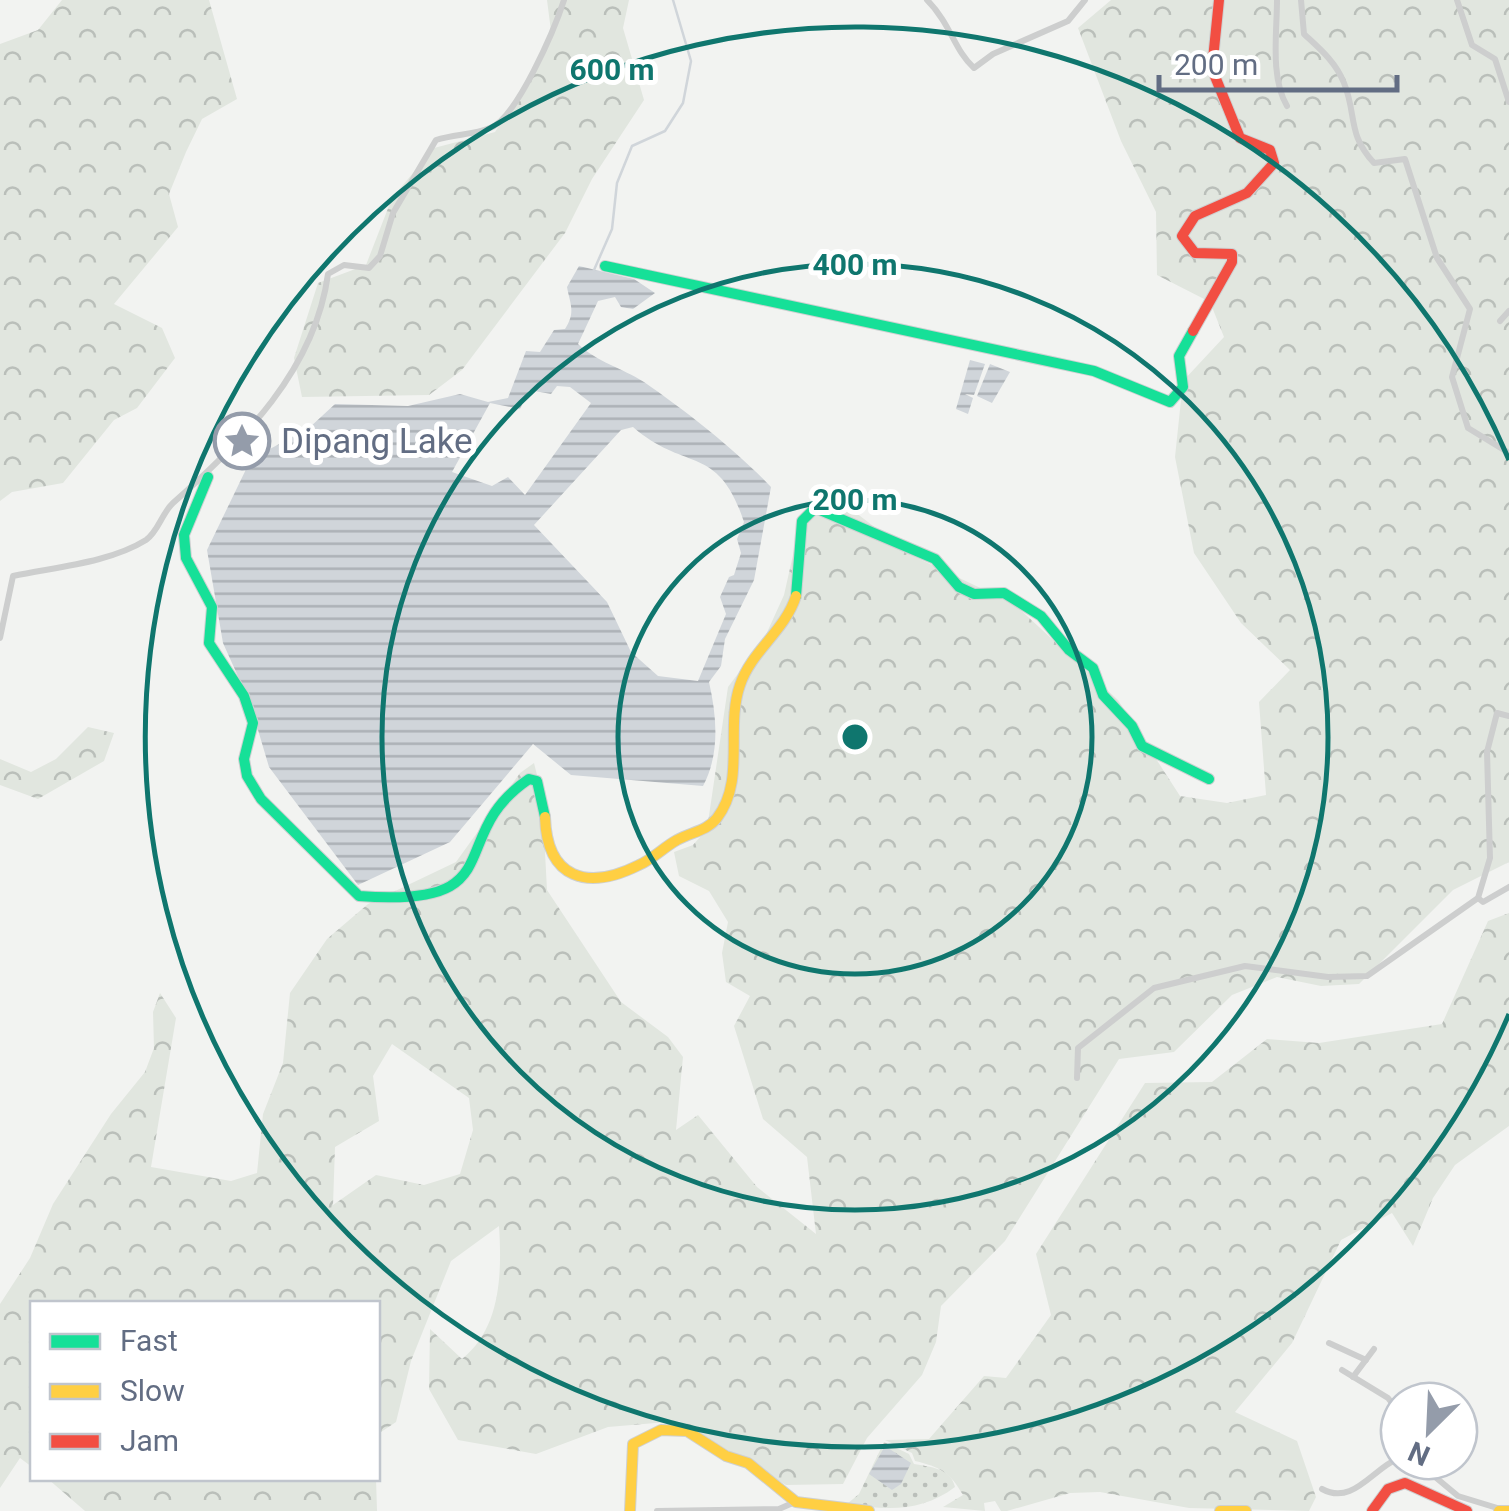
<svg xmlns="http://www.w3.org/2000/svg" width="1509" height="1511" font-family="Roboto,sans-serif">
<defs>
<pattern id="grass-dots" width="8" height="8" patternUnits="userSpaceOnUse" patternTransform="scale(2.5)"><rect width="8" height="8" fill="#e1e6df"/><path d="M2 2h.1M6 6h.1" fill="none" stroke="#babfba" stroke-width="1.8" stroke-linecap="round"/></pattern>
<pattern id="forest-crowns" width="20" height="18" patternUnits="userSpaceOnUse" patternTransform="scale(2.5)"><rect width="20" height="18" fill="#e1e6df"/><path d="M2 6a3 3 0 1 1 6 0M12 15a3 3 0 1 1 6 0" fill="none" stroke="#babfba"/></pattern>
<pattern id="water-rules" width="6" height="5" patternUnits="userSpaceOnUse" patternTransform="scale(2.5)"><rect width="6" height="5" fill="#d0d5da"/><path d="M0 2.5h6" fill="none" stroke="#acb1b6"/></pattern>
</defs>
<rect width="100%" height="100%" fill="#f2f3f1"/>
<path fill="url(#grass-dots)" d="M884 1442 909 1454 914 1464C930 1467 951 1468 955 1487 923 1511 891 1511 847 1504L859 1494Z"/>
<g fill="url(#forest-crowns)" fill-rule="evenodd">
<polygon points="62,0 209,0 237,99 202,119 186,152 169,194 178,227 114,304 162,328 175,358 137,408 114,420 63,483 12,492 0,501 0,44 38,30"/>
<polygon points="547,0 629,0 623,28 644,100 592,179 565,233 462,370 429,395 302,397 294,358 318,283 366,265 392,198 434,148 495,132 552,39"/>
<path d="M1111 0H1509V862L1453 890 1359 984 1321 986 1277 977 1232 995 1174 1052 1119 1059 1005 1241 941 1306 936 1342 922 1375 867 1438 843 1484 786 1485 679 1421 608 1427 536 1454 458 1440 429 1389 430 1329 462 1359C501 1328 502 1273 499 1226L451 1261 411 1361 396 1422 378 1434V1304H32V1467L20 1458 0 1488V1304L30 1258 53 1204 111 1114 145 1072 154 1048 153 1012 160 993 176 1018 151 1167 231 1181 257 1173 263 1114 283 1063 290 993 327 939 368 904 456 862 520 773 534 763 542 795 547 890 621 1002 668 1037 683 1057 676 1130 698 1115 757 1187 816 1234 807 1157 763 1119 734 1026 750 996 726 982 722 953 728 922 709 891 679 876 674 852 693 845 707 829 728 687 764 639 784 595 797 537 815 504 851 509 911 555 1014 604 1118 700 1180 796 1227 803 1266 795 1259 702 1290 670 1241 623 1194 553 1175 457 1183 381 1224 337 1210 302 1157 275 1156 212 1121 141 1078 28ZM392 1044 469 1098 473 1130 460 1174 424 1185 376 1175 333 1205 335 1147 379 1121 373 1076Z"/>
<polygon points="88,727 114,733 104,761 38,799 0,785 0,759 31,772 56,759"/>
<path d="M1509 913V1126L1455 1165 1433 1198 1413 1246 1392 1213 1341 1240 1292 1343 1235 1412 1297 1441 1316 1497 1309 1511 1189 1508 1100 1492 1070 1493 1007 1511H1001L995 1501 984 1503 985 1511 943 1507 963 1495C950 1472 940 1467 915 1461L912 1453 885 1440 929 1439 984 1376 1006 1378 1051 1315 1036 1254 1145 1083 1212 1082 1267 1039 1319 1043 1442 1024 1488 921Z"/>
<polygon points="48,1479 376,1479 377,1511 85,1511"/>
</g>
<g fill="url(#water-rules)" fill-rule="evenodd">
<path d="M579 266 634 279 655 293 633 309 621 307 615 297 598 301 578 344C597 362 622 368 644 382 686 411 737 451 771 487L754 580 725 639 721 666 709 682C717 717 720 754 703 786L571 775 533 744 450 842 358 885 269 767 250 703 223 643 207 550 251 459 309 428 335 404 408 406 460 394 488 402 508 398 526 351 540 352 554 330 565 329C576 312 570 304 567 287ZM557 386 570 387 591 403 525 495 508 477 492 486 452 472 490 403 520 409 529 390 551 394ZM633 427C686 473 718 443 744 522L737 539 741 553 734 575 729 577 720 597 726 614 698 681 658 676 631 652 607 602 534 525 621 430Z"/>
<polygon points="970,360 985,364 974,395 965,394 973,398 968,414 956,409"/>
<polygon points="990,364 1010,372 992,403 977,396"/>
<polygon points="885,1446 911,1463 901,1484 892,1490 869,1474"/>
</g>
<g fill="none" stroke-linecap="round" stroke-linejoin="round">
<polyline stroke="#d0d5da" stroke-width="2.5" points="594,270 612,229 617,183 632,146 665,131 683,103 691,61 673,0"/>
<g stroke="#ced0d1" stroke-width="12">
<g id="fast">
<polyline points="605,266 1094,371 1170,402 1183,387 1179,356 1193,331"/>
<path d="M208 477 184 535 186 558 212 607 209 643 244 696 253 723 244 759 247 776 261 799 359 896C516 908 443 837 529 779L537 781 545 817"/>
<polyline points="796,596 802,521 815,508 935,559 959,587 974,594 1004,593 1041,616 1069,650 1093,668 1103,695 1132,726 1142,746 1209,779"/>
</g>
</g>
<g stroke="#ced0d1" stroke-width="12">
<g id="slow">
<path d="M545 817C547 879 587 891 639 865 653 859 664 847 677 840 691 832 707 831 717 818 746 780 725 728 740 685 752 650 785 631 796 596"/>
<polyline points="630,1511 633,1444 661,1430 687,1431 726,1456 748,1463 796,1502 869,1511"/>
<polyline points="1220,1511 1246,1511"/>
<polyline points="1499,1511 1509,1511"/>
</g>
</g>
<g stroke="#ced0d1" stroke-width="12">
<g id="jam">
<polyline points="1193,331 1232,262 1232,254 1195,253 1182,236 1195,216 1247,193 1274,163 1270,150 1240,138 1212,69 1219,0"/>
<polyline points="1372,1511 1388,1489 1405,1483 1467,1511"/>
</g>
</g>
<g stroke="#cdcece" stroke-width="6">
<path d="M927 0C951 24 954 50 974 68L993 54 1068 21 1085 0"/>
<path d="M1277 0C1277 33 1270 77 1287 106"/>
<path d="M1301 0 1304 34C1319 48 1336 62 1344 83 1357 115 1347 134 1374 163L1405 159 1437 258 1470 309 1452 377 1468 428 1509 453"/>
<polyline points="1457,0 1472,45 1495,59 1509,102"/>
<polyline points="1500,321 1509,311"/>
<path d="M0 638 13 576C55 567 109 563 146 540 158 532 162 513 173 503 243 441 315 370 328 274L344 265 369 268 380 256 393 213 436 140C454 134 473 135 490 128 517 118 555 28 564 0"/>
<polyline points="1478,898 1483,902 1509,887"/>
<polyline points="1077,1078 1078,1048 1154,988 1245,966 1328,977 1367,976 1478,898 1490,858 1487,752 1497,713 1509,716"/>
<polyline points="1329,1343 1366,1360"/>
<polyline points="1342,1370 1388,1398 1399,1412"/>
<polyline points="1353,1377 1374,1349"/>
<polyline points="1416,1461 1458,1496 1504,1510"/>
<path d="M1322 1489C1353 1506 1372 1469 1399 1458"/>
<polyline points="657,1511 779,1509 795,1502"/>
</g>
<use href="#fast" stroke="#16e098" stroke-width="10"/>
<use href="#slow" stroke="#ffcf43" stroke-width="10"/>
<use href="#jam" stroke="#f24e42" stroke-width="10"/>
</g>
<g fill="none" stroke="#0f766e" stroke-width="5">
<circle cx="855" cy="737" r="237"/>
<circle cx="855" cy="737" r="473"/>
<path d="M1509 1014A710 710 0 1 1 1509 460"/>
</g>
<defs>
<g id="sight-ring" transform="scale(2.875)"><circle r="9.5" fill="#fff" stroke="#949caa" stroke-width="1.5"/><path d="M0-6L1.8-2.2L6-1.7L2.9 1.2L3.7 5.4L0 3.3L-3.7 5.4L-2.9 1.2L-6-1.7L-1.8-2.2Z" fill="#949caa"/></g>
</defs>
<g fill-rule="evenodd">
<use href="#sight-ring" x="242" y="441"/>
</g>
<g text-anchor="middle" stroke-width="10" stroke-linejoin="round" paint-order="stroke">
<g font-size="35" fill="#626d83" stroke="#fff" text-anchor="start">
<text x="281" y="453">Dipang Lake</text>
</g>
</g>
<circle cx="855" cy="737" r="15" fill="#0f766e" stroke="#fff" stroke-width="5"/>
<g font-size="30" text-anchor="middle" font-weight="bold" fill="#0f766e" stroke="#fff" stroke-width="10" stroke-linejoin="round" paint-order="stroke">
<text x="612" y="80">600 m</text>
<text x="855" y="275">400 m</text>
<text x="855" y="510">200 m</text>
</g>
<rect x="30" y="1301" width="350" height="180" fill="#ffffff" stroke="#c0c5cd" stroke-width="2.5"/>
<rect x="50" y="1334" width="50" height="15" fill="#16e098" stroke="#c0c5cd" stroke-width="2.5"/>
<text x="120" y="1351" font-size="30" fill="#626d83">Fast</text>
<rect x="50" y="1384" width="50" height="15" fill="#ffcf43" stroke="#c0c5cd" stroke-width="2.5"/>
<text x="120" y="1401" font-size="30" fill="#626d83">Slow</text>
<rect x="50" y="1434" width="50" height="15" fill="#f24e42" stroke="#c0c5cd" stroke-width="2.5"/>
<text x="120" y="1451" font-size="30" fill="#626d83">Jam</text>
<g transform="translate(1429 1431) rotate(204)"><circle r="48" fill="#ffffff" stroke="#c0c5cd" stroke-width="2.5"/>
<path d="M0-8L18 38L0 25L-18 38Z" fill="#949caa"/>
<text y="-15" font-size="28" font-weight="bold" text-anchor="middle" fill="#626d83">N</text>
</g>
<path d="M1159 75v15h238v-15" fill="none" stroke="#626d83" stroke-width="5"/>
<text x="1174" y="75" font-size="30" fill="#626d83" stroke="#ffffff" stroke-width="8" paint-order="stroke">200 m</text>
</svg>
